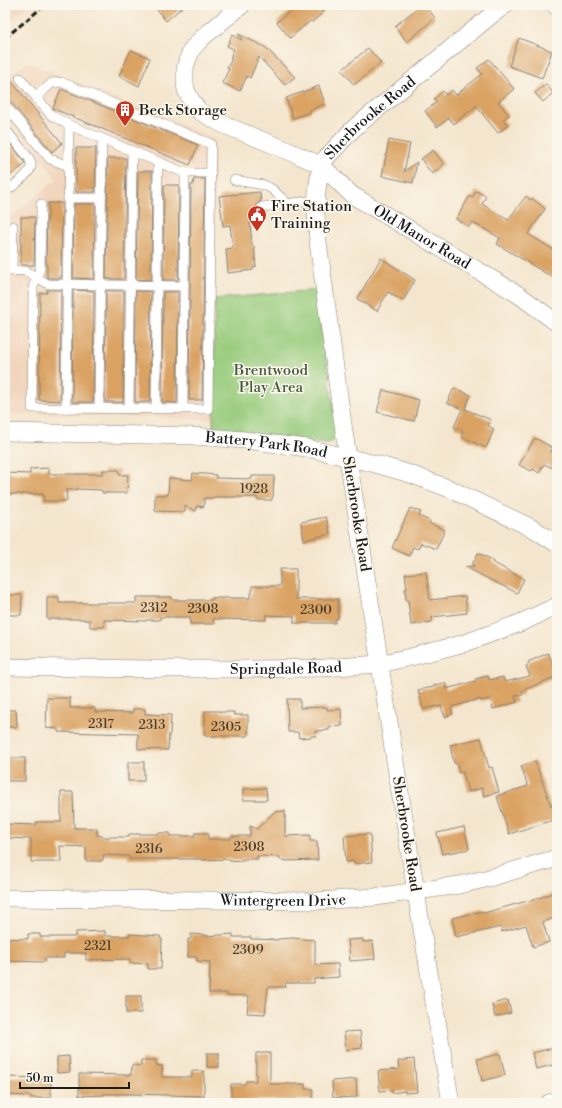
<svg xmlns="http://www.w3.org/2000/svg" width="562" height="1108" font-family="'Libre Bodoni',serif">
<rect width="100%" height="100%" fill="#fbf7ec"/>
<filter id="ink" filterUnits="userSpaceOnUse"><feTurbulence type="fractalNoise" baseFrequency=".025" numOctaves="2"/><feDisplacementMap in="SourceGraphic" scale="8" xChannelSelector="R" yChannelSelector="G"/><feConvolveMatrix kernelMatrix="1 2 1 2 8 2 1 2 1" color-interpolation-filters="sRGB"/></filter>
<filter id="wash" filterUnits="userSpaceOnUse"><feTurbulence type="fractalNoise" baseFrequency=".012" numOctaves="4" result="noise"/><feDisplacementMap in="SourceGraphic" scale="16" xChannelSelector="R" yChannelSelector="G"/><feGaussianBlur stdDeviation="0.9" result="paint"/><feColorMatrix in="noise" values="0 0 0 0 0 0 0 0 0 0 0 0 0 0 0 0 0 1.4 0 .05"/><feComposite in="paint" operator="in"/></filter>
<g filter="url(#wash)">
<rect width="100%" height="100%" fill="#f4e6ce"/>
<g fill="#f2d5bd">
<polygon points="5,5 29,5 5,25"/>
<polygon points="27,62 215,139 213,419 23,414 26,282 5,282 5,222 57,179 5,115 5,79"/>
<polygon points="25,283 23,414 5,414 5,284"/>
</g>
<path fill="#97cb7c" stroke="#5a744c" d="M316 290 337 431C337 439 332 443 325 443L276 437 213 431 215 299Z"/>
<g id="blocks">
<g fill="#daa363">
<polygon points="153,5 185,5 166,21"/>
<polygon points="298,5 319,5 324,12 312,22 310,21 290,38 277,22"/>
<polygon points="421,5 425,5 435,18 407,42 395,26"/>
<polygon points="238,34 265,47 295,77 285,85 259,57 250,78 247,76 240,91 222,83 229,69 227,68 232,59 230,58 234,49 227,46 232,35 242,40"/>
<polygon points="519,38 552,51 542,78 509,66"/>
<polygon points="368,48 381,63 354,85 342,70"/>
<polygon points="131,50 150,58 139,86 119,76"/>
<polygon points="489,59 514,89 498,102 509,115 503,120 508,125 498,133 476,106 454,124 449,118 437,127 425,111 437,102 434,99 443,91 446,95 452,90 456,95 482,74 477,68"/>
<polygon points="5,73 62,143 52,152 5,95"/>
<polygon points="546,84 553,93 543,102 535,93"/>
<polygon points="319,86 325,104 310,110 311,112 293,118 286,98"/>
<polygon points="61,89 198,145 190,165 54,109 53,108"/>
<polygon points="5,138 24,161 25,164 5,180"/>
<polygon points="389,140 410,144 404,172 417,162 413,183 382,176"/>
<polygon points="76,148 96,148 95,192 76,192"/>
<polygon points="433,150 444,164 432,174 421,159"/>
<polygon points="108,158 126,158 124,279 106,279"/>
<polygon points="138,171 152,171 151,280 136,279"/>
<polygon points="194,179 205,179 202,400 189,400 191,185 193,185"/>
<polygon points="164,185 179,185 178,280 163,280"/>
<polygon points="476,191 486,196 482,204 508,220 526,196 531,200 532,198 545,209 528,234 557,252 557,280 497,244 500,238 472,222 469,227 456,219 470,196 472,198"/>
<polygon points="260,192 261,201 258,203 256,207 258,211 262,213 263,222 250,223 252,246 254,246 256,267 253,267 253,270 228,273 226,249 233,248 230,225 223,226 219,196"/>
<polygon points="48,203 62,203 61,278 50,278 47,277 47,266 46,266 47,217 48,217"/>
<polygon points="74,204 95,204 94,279 73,278"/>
<polygon points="21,217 35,217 34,265 21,265"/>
<polygon points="381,258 415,280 403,301 388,292 377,311 357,299"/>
<polygon points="47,290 61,290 60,401 39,400 40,293 47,293"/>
<polygon points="73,290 94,291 93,402 73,402 72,401"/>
<polygon points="106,291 124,291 123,402 105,402"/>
<polygon points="136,291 151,292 150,402 135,402"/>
<polygon points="163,292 178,292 177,403 162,402"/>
<polygon points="454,388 471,395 465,409 491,420 488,426 494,429 486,448 461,436 463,431 454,427 462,409 447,403"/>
<polygon points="383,390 419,400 414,421 377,412"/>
<polygon points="535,438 553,448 551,451 557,454 557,470 544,464 539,473 533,469 531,471 519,465"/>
<polygon points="49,468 49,474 103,474 103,470 119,470 119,475 128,475 127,493 102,493 102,490 76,489 76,490 66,490 67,501 44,501 43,494 8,494 8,492 5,492 5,473 30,474 30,469"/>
<polygon points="193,473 216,475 216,478 252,479 252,476 274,476 273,497 272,497 272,500 257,500 257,497 214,497 214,498 204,498 204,507 197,506 196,511 185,506 185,512 155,511 155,495 168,495 169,478 192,480"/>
<polygon points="410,508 421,512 419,516 430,521 429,523 445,530 436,549 421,543 418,549 413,547 409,556 392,548"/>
<polygon points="326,517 330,534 304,540 301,522"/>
<polygon points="478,553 493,560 492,562 524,579 517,593 465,567 474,566 472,565"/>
<polygon points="280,569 296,569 296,599 338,599 338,619 335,619 335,623 294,623 294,616 266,615 266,620 213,619 214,624 190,624 190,617 160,617 160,620 146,620 146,621 104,620 104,627 90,627 90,620 84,620 84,619 47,619 47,597 59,597 59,603 136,603 136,597 172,597 172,600 212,600 212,598 250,598 250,594 252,594 252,586 280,586"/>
<polygon points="426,572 430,600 465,596 467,613 432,617 432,622 411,625 408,600 406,600 405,589 407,589 405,574"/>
<polygon points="5,595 22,595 21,615 5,615"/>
<polygon points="548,653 556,670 557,669 557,676 522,691 523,695 515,696 517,702 493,709 490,699 480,701 480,699 451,707 453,714 445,717 441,706 438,707 437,706 423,709 418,690 434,687 434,685 445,683 446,689 476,681 475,679 488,676 489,680 503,677 505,682 530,676 526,666 529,664 528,662"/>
<polygon points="47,698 70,698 70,708 95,708 95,712 133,713 133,709 145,709 145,714 171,715 170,734 169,734 168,750 138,749 138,734 58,732 58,729 46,728"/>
<polygon points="287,699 300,699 300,708 327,707 327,710 341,709 342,726 329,727 329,730 315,731 316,736 311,736 311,737 299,738 298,732 288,732"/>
<polygon points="5,710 16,710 17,727 5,727"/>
<polygon points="205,711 220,711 220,712 234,712 234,715 248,715 248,736 205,736"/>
<polygon points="481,738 489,768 492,767 499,792 484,796 482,788 468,792 463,772 459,773 457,764 454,763 450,745"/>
<rect x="7" y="758" width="18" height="23"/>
<polygon points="535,761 551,806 557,803 557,819 509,834 497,796 528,786 521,766"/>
<rect x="128" y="762" width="16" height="19"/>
<polygon points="266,788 267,800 243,800 243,789"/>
<polygon points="61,792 73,792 74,828 97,828 97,835 102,836 102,837 129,837 129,834 158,834 158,833 170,833 170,836 195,836 195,833 208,833 208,839 231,839 231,836 250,836 250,826 257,829 274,812 285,811 285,836 310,835 310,841 317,841 318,860 285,861 285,860 280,860 280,857 257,856 257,859 242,859 242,861 230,860 230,859 201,860 201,859 129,859 129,856 103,855 104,859 102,859 102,861 86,861 86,847 60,846 61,862 31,862 31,839 5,838 5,824 36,825 36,822 61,822"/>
<polygon points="464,827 469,849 442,854 437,833"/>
<polygon points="370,834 372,862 354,864 354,861 346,862 344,836"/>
<polygon points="555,892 557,898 557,917 543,922 549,942 533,947 526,925 502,932 501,927 456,937 452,918 483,911 484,913 527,901 528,902"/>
<polygon points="105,931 105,936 129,936 129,934 160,936 161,939 162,939 161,969 148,969 148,964 130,963 130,959 86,960 86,953 64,953 64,958 45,958 45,962 5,961 5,938 28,939 28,934 40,934 40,937 74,937 74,936 76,936 76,932"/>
<polygon points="191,934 206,935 206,936 233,934 233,937 251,937 251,939 278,940 278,939 292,938 315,940 315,965 338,964 339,977 314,979 314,983 285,983 286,987 268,987 265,1014 247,1013 249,996 226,995 227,993 209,993 210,962 197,961 197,957 188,957 188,939 191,939"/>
<polygon points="363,939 363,942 373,941 375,959 350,961 348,940"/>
<rect x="126" y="996" width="15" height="17"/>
<polygon points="508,1000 511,1013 495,1017 492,1004"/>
<polygon points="360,1031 362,1048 346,1050 344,1032"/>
<polygon points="557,1047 557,1064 536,1069 532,1053"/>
<rect x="207" y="1053" width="12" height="14"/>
<polygon points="256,1053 270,1053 270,1084 305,1084 305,1089 313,1089 313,1100 231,1101 231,1084 245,1084 246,1081 256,1081"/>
<polygon points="500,1054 505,1075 482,1081 477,1059"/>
<polygon points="69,1056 70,1072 57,1073 57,1057"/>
<polygon points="414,1059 417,1092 405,1093 405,1091 392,1093 392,1090 380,1091 378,1071 399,1069 398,1061"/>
<polygon points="141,1060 156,1060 156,1065 162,1066 162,1077 192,1077 192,1071 204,1071 204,1096 131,1094 104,1094 104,1095 79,1096 79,1074 131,1075 132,1065 141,1066"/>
<polygon points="5,1077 51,1078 51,1098 31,1098 31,1096 5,1095"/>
<polygon points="356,1079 357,1097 333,1098 332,1081"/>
</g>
</g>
</g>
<g filter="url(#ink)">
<use href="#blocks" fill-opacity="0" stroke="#888175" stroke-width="1"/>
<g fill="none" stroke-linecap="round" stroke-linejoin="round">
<g stroke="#888175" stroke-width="10">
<g id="service">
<polyline points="20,78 51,115 69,125 185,173 211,173"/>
<polyline points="36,97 52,83 61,82 211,144 208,409 32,408 33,287 40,269 41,204"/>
<polyline points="5,105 50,159 69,166"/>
<path d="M5 129 29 158C30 161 32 164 31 167 29 175 12 187 5 192"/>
<polyline points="234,180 264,185 272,189 287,203"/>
<polyline points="68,198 101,198"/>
<polyline points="262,207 316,200"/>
<polyline points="5,270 26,271 48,284 184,286"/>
<polyline points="12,270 13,226"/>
<polyline points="66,408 69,125"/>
<polyline points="99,408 102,139"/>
<polyline points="129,408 132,151"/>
<polyline points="156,408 158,162"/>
<polyline points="183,408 185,173"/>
</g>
</g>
<g stroke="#888175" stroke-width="18">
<g id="minor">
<path id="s1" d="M242 5 202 38 192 49 187 61 185 69V83L186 90 191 100 199 111 222 124 279 147 321 165 352 195 519 295 557 323"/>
<polyline points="555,5 557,7"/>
<path id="s2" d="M5 432 193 436 245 440 307 448 376 464 410 474 450 489 534 529 557 544"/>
<path id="s3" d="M5 667 153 669H255L323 668 379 664 411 657 465 643 520 623 557 606"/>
<path id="s4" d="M5 898 317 901 375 897 459 885 489 878 557 858"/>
<path id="s5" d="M451 1103C414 889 381 673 348 458 337 386 328 314 318 242L316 214 317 190 321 165 326 158 353 129 489 17 505 5"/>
<polyline points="549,1103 557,1101"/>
</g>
</g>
<use href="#service" stroke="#fff" stroke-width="9"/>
<use href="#minor" stroke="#fff" stroke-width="17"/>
<polyline stroke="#1c1c1c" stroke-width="3" stroke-dasharray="6 3" stroke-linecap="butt" points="5,38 45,5"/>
</g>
</g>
<defs>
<g id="building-pin" transform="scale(1)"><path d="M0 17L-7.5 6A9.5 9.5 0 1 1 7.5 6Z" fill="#c8321e" stroke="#fbf7ec"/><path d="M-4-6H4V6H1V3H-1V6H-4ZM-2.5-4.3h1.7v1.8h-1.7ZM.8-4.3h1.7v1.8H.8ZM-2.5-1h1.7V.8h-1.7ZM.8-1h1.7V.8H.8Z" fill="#fff"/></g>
<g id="civic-pin" transform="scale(1)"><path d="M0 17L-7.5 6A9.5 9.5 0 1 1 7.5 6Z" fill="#c8321e" stroke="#fbf7ec"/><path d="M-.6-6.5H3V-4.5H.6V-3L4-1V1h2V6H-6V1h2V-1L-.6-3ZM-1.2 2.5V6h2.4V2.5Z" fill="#fff"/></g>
</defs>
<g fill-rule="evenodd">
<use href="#building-pin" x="125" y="110"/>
<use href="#civic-pin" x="257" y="215"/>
</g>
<g text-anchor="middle" stroke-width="3" stroke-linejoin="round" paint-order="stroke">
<g font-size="13" fill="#4c3e2e">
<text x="254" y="493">1928</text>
<text x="154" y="612">2312</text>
<text x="203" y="613">2308</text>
<text x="316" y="614">2300</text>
<text x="101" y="728">2317</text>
<text x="152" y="729">2313</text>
<text x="226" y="731">2305</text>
<text x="249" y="851">2308</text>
<text x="149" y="853">2316</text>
<text x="98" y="950">2321</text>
<text x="248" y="954">2309</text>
</g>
<g font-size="15" fill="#1c1c1c" stroke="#fbf7ec" text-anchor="start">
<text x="139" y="115">Beck Storage</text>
<text x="271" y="211">Fire Station<tspan x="271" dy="17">Training</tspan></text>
</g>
<g font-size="15" fill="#1c1c1c" stroke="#fbf7ec">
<text dy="5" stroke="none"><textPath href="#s5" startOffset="1017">Sherbrooke Road</textPath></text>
<text dy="5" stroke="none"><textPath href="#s1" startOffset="392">Old Manor Road</textPath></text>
<text dy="5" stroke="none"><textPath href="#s2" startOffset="262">Battery Park Road</textPath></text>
<text transform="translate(357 514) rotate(81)" y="5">Sherbrooke Road</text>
<text dy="5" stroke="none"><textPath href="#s3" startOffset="281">Springdale Road</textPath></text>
<text transform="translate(407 834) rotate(81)" y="5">Sherbrooke Road</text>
<text dy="5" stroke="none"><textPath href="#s4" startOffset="278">Wintergreen Drive</textPath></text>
</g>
<g font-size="15" fill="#47593e" stroke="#fbf7ec">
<text x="271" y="375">Brentwood<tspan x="271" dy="17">Play Area</tspan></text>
</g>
</g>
<rect width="562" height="1108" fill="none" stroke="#fbf7ec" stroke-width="20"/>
<path d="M20 1082v6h109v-6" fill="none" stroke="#1c1c1c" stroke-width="2"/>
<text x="26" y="1082" font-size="12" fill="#1c1c1c" stroke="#fbf7ec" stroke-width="3" paint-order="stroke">50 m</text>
</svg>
